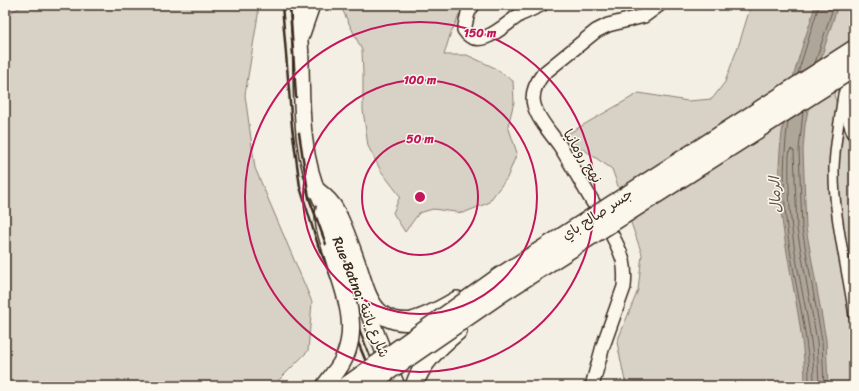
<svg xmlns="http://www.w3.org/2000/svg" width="859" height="391" font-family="Sriracha,'Playpen Sans Arabic',sans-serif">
<rect width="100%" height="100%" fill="#f3efe4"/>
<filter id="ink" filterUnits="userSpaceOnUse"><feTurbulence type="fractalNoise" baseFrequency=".025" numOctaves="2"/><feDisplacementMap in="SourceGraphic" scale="8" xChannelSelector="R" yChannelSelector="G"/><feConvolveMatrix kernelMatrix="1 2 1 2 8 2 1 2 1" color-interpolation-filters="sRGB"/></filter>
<g filter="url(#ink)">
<g fill="#d8d1c6" stroke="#8a7e72">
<polygon points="24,5 258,5 258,15 245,95 255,168 312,302 308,351 273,386 5,386 5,16"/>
<polygon points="340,5 464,5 450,35 444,55 467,55 493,67 513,81 514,102 508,126 517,153 507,178 488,203 463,213 433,209 419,213 405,232 393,213 400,196 381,171 368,146 363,110 363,74 362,50"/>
<polygon points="751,5 854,5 854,24 834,95 845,130 854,153 854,386 626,386 617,342 638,290 642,254 612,169 564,136 639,93 688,101 712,99 725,82 740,41"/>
</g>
<path fill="#afa69a" stroke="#817468" d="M815 5H838L814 80 805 125 803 150 806 228 826 340 828 386H805C805 317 781 251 779 182 778 140 787 97 799 57 804 39 811 23 815 5Z"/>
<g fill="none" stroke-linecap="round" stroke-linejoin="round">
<g stroke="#695c50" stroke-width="1">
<polyline points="815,63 834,5"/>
<polyline points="798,73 819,5"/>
<polyline points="803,112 799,150 802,229 822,341 824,386"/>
<path d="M788 121C782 166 783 211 791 256 798 298 810 342 809 386"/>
<path d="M814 386C815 341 802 297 795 252 790 220 788 188 789 155L790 150 791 149 794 151 797 229 817 341 819 386"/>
</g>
<g stroke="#3b2a1e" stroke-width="12">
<g id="street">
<path d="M845 73C843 98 843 115 854 137"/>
<path d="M843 94C840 118 835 143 834 167 833 217 847 266 854 316"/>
</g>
</g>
<g stroke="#3b2a1e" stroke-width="16">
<g id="secondary">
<path d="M473 5 468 13 464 30C479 53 506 23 521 14 528 11 534 8 541 5"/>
<path d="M592 386 603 346 624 287C625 278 625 270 623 260 617 240 604 222 594 204 582 184 572 165 560 146 551 133 538 120 534 105 531 94 536 83 543 74L596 31 608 25 644 16 659 5"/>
</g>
</g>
<g stroke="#3b2a1e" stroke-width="18">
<g id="primary">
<path d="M298 5C298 25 301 44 301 64 302 110 301 156 321 200"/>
<polyline points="302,34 312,5"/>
<polyline points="329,220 366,307 397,386"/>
</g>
</g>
<g stroke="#3b2a1e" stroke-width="20">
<g id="highway">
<path d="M316 190C324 196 331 202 335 210 345 228 351 248 358 267 363 281 367 300 378 311 387 320 401 323 412 321 428 317 443 308 457 300"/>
<path d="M325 209C322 223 328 237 332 251"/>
<polyline points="325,386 334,374"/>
<path d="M414 386C421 363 440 346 458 331"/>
</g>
</g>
<use href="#street" stroke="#fbf7ec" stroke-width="9"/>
<use href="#secondary" stroke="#fbf7ec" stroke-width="13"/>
<use href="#primary" stroke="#fbf7ec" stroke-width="15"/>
<use href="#highway" stroke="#fbf7ec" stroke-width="17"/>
<g stroke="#3b2a1e" stroke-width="2.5">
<polyline points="282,5 292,127 300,187 318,245 376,386"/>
<polyline points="290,5 296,97"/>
<polyline points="299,133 309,198 338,277"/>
<polyline points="359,329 372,362"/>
</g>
<g stroke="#3b2a1e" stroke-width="20" stroke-linecap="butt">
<g id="highway-bridge">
<path d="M332 251C344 293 366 335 334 374"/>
<polyline points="346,386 499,277 854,49"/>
<polyline points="367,386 505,291 854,68"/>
</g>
</g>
<use href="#highway-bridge" stroke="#fbf7ec" stroke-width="17"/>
</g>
</g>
<g fill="none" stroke="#c2185b" stroke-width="2">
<circle cx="420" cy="197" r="58"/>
<circle cx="420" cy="197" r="117"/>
<circle cx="420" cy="197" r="175"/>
</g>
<g text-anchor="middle" stroke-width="3" stroke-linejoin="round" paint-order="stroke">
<g font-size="14" fill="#3b2a1e" stroke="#fbf7ec">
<text transform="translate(583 156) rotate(58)" y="5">نهج رومانيا</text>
<text transform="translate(597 214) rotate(-33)" y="5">جسر صالح باي</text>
<text transform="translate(361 297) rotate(68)" y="5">Rue Batna; شارع باتنة</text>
</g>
<g font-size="15" font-style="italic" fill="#645549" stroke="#fbf7ec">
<text transform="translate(775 195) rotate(-93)" y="5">الرمال</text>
</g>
</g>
<circle cx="420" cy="197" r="6" fill="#c2185b" stroke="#fbf7ec" stroke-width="2"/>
<g font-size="12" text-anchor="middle" font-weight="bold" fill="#c2185b" stroke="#fbf7ec" stroke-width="3" stroke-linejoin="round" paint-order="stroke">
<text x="480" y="37">150 m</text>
<text x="420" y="84">100 m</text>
<text x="420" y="143">50 m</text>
</g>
<rect width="859" height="391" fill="none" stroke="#fbf7ec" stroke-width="20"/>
<rect x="10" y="10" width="839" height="371" fill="none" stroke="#3b2a1e" stroke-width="1.5" filter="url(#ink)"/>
</svg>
